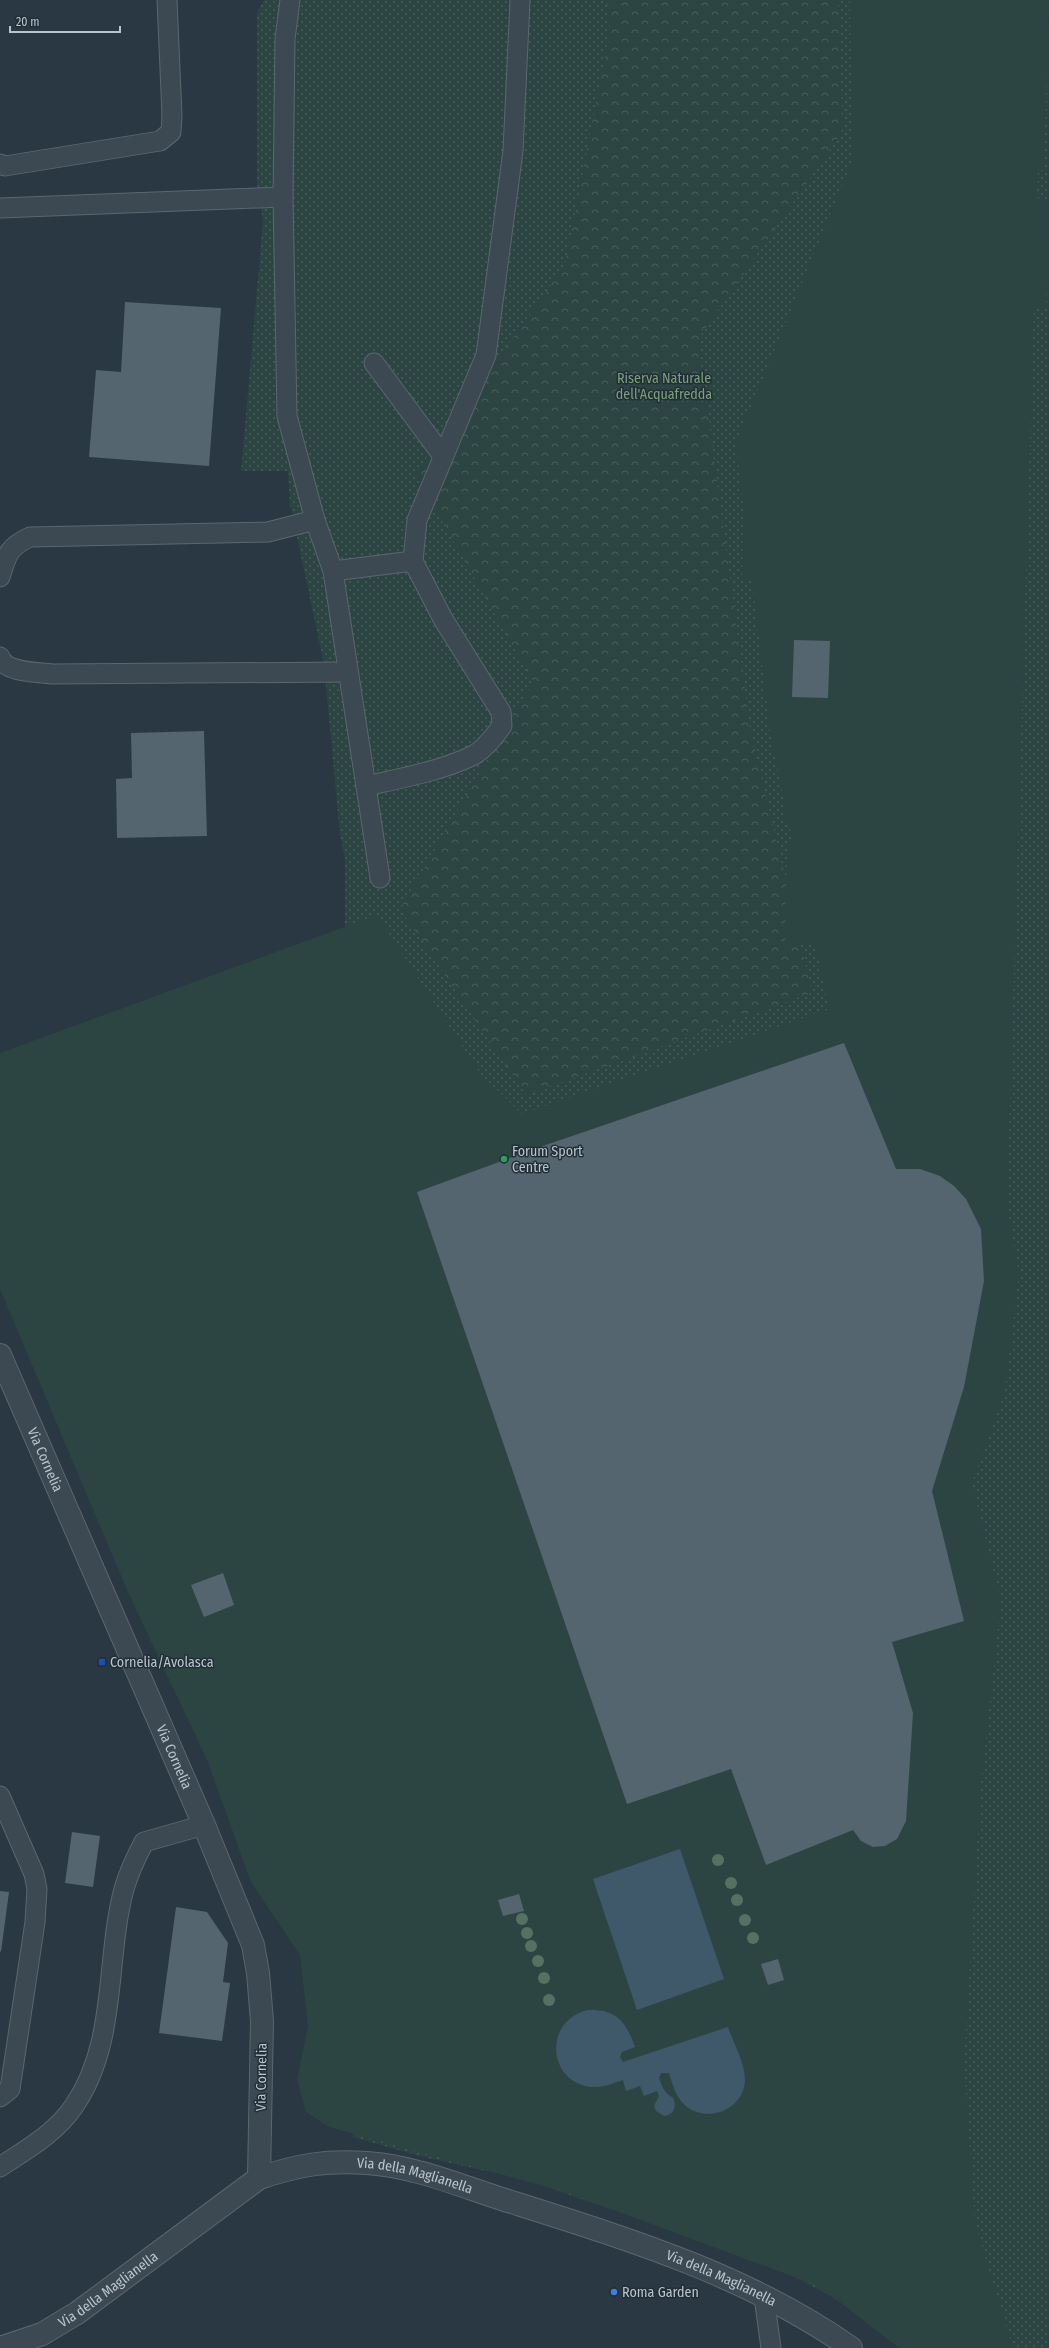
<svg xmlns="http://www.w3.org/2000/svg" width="1049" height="2348" font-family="'Fira Sans Condensed',sans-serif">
<defs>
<pattern id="grass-dots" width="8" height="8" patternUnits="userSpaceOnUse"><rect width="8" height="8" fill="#2c4543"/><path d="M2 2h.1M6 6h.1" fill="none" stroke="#485e5d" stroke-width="1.8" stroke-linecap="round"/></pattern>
<pattern id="forest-crowns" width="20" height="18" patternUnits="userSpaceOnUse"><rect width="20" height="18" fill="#2c4543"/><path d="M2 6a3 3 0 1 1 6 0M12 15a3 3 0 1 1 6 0" fill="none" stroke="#485e5d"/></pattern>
</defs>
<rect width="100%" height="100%" fill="#293842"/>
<polygon fill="url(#grass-dots)" points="264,0 1049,0 1049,2348 903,2348 866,2319 831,2296 795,2277 682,2232 592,2203 531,2181 419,2156 353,2137 407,1857 345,994 345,859 340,835 324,664 290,504 288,471 241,471 263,222 257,183 257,13"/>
<polygon fill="url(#forest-crowns)" points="607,0 838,0 843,131 698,339 750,727 812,993 526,1095 400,909 533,681 415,474 565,265 610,29"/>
<polygon fill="#2c4543" points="850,0 1049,0 1044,170 1038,170 1037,198 1049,199 1046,309 1034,309 1007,1203 1019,1273 1005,1392 972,1483 1001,1600 981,1786 964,2063 975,2223 1013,2348 899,2348 819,2286 565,2192 329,2127 306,2112 297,2079 308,2027 300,1955 251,1882 207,1760 127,1590 0,1289 0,1053 377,915 479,1072 522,1114 829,1009 815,944 785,943 787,840 792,839 789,824 784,823 785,804 771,739 752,581 742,581 743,505 736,444 744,423 744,414 748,414 852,161"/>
<g fill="#40596a">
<polygon points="680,1849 724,1979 637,2010 593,1879"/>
<path d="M588 2010C617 2009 626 2022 635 2047L622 2052 620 2057 623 2062 728 2027C733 2042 745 2063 745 2080 744 2112 701 2126 681 2101 675 2094 672 2082 669 2073H661L659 2078C663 2088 664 2092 673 2098 677 2106 674 2115 664 2116L656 2111 654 2106 659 2096 657 2091 644 2096 640 2086 626 2091 623 2080C614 2083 605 2087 596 2087 548 2087 541 2021 588 2010Z"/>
</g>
<g fill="#54656f">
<polygon points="125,302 221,308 209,466 89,457 96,370 121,372"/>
<polygon points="794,640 830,641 828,698 792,697"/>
<polygon points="204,731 207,836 117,838 116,779 132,778 131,733"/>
<polygon points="844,1043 896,1169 920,1169 940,1176 954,1186 966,1199 981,1229 984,1281 964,1387 932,1491 964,1621 892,1642 913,1713 906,1821 897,1839 885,1846 873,1847 861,1841 853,1830 766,1865 731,1769 627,1804 417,1192 540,1147"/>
<polygon points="223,1573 234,1605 204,1617 191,1585"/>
<polygon points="72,1832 100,1836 93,1887 65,1883"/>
<polygon points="0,1891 9,1892 1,1952 0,1951"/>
<polygon points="519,1894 524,1911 503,1916 498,1900"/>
<polygon points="176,1907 207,1912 228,1943 223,1982 230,1983 222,2041 159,2033"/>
<polygon points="778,1959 784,1980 768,1985 761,1964"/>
</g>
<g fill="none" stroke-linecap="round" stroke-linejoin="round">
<g stroke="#5b676f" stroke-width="21">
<g id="service">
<polyline points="290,0 285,39 283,197 287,416 315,520 333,571 380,878"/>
<polyline points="0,164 5,166 160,141 171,132 172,115 167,0"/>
<polyline points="0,208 283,197"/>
<polyline points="374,363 443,456"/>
<polyline points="333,571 413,561"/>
<path d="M0 577C7 555 8 547 30 537L268 532 315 520"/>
<path d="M0 657C5 673 37 672 52 674L348 672"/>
<path d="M366 786C402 778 441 771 474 755 486 748 494 736 502 726L501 712 443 619 413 561 417 520 486 355 513 151 520 0"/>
<polyline points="0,1796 34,1874 37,1889 35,1922 10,2089 0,2097"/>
<path d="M0 2167C27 2149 56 2133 74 2106 118 2042 105 1960 124 1889 129 1872 136 1857 144 1842L204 1825"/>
<polyline points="764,2297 771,2348"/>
</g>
</g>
<g stroke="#5b676f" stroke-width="24">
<g id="tertiary">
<path id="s1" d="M0 1355 204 1825 253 1945 258 1973 262 2021 259 2178"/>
<path id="s2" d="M0 2348 42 2334 77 2313 259 2178C299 2165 325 2160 367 2163 414 2166 461 2186 505 2200 625 2238 748 2275 851 2348"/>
</g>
</g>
<use href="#service" stroke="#3d4952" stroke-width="19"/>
<use href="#tertiary" stroke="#3d4952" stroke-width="22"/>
</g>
<g fill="#567162">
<circle cx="718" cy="1860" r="6"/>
<circle cx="731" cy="1883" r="6"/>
<circle cx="737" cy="1900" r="6"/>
<circle cx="522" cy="1919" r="6"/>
<circle cx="745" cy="1920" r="6"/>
<circle cx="527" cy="1933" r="6"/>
<circle cx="753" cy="1938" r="6"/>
<circle cx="531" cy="1946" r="6"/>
<circle cx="538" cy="1961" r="6"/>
<circle cx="544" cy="1978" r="6"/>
<circle cx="549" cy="2000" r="6"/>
</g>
<circle fill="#2e9e5b" stroke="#222e37" stroke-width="1.5" cx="504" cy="1159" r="4"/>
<rect fill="#1a4fb4" stroke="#222e37" stroke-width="1.5" x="98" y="1658" width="8" height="8" rx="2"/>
<circle fill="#3f7fe0" stroke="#222e37" stroke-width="1.5" cx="614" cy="2292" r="4"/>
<g text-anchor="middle" stroke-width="3" stroke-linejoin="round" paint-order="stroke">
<g font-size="14" fill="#7aa07c" stroke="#222e37">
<text x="664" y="383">Riserva Naturale<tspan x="664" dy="16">dell'Acquafredda</tspan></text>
</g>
<g font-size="14" fill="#bac4cc" stroke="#222e37" text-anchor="start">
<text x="512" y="1156">Forum Sport<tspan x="512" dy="16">Centre</tspan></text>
<text x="110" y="1667">Cornelia/Avolasca</text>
<text x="622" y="2297">Roma Garden</text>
</g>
<g font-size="14" fill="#bac4cc" stroke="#222e37">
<text dy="5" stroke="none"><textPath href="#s1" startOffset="114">Via Cornelia</textPath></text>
<text dy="5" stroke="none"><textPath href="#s1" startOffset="438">Via Cornelia</textPath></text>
<text transform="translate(261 2077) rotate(-89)" y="5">Via Cornelia</text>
<text dy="5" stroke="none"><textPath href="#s2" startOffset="471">Via della Maglianella</textPath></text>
<text dy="5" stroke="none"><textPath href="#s2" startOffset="795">Via della Maglianella</textPath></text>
<text dy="5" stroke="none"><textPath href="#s2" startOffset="124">Via della Maglianella</textPath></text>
</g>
</g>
<path d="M10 26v6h110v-6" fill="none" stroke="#bac4cc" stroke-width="2"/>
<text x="16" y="26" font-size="12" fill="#bac4cc" stroke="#222e37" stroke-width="3" paint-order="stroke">20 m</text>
</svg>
